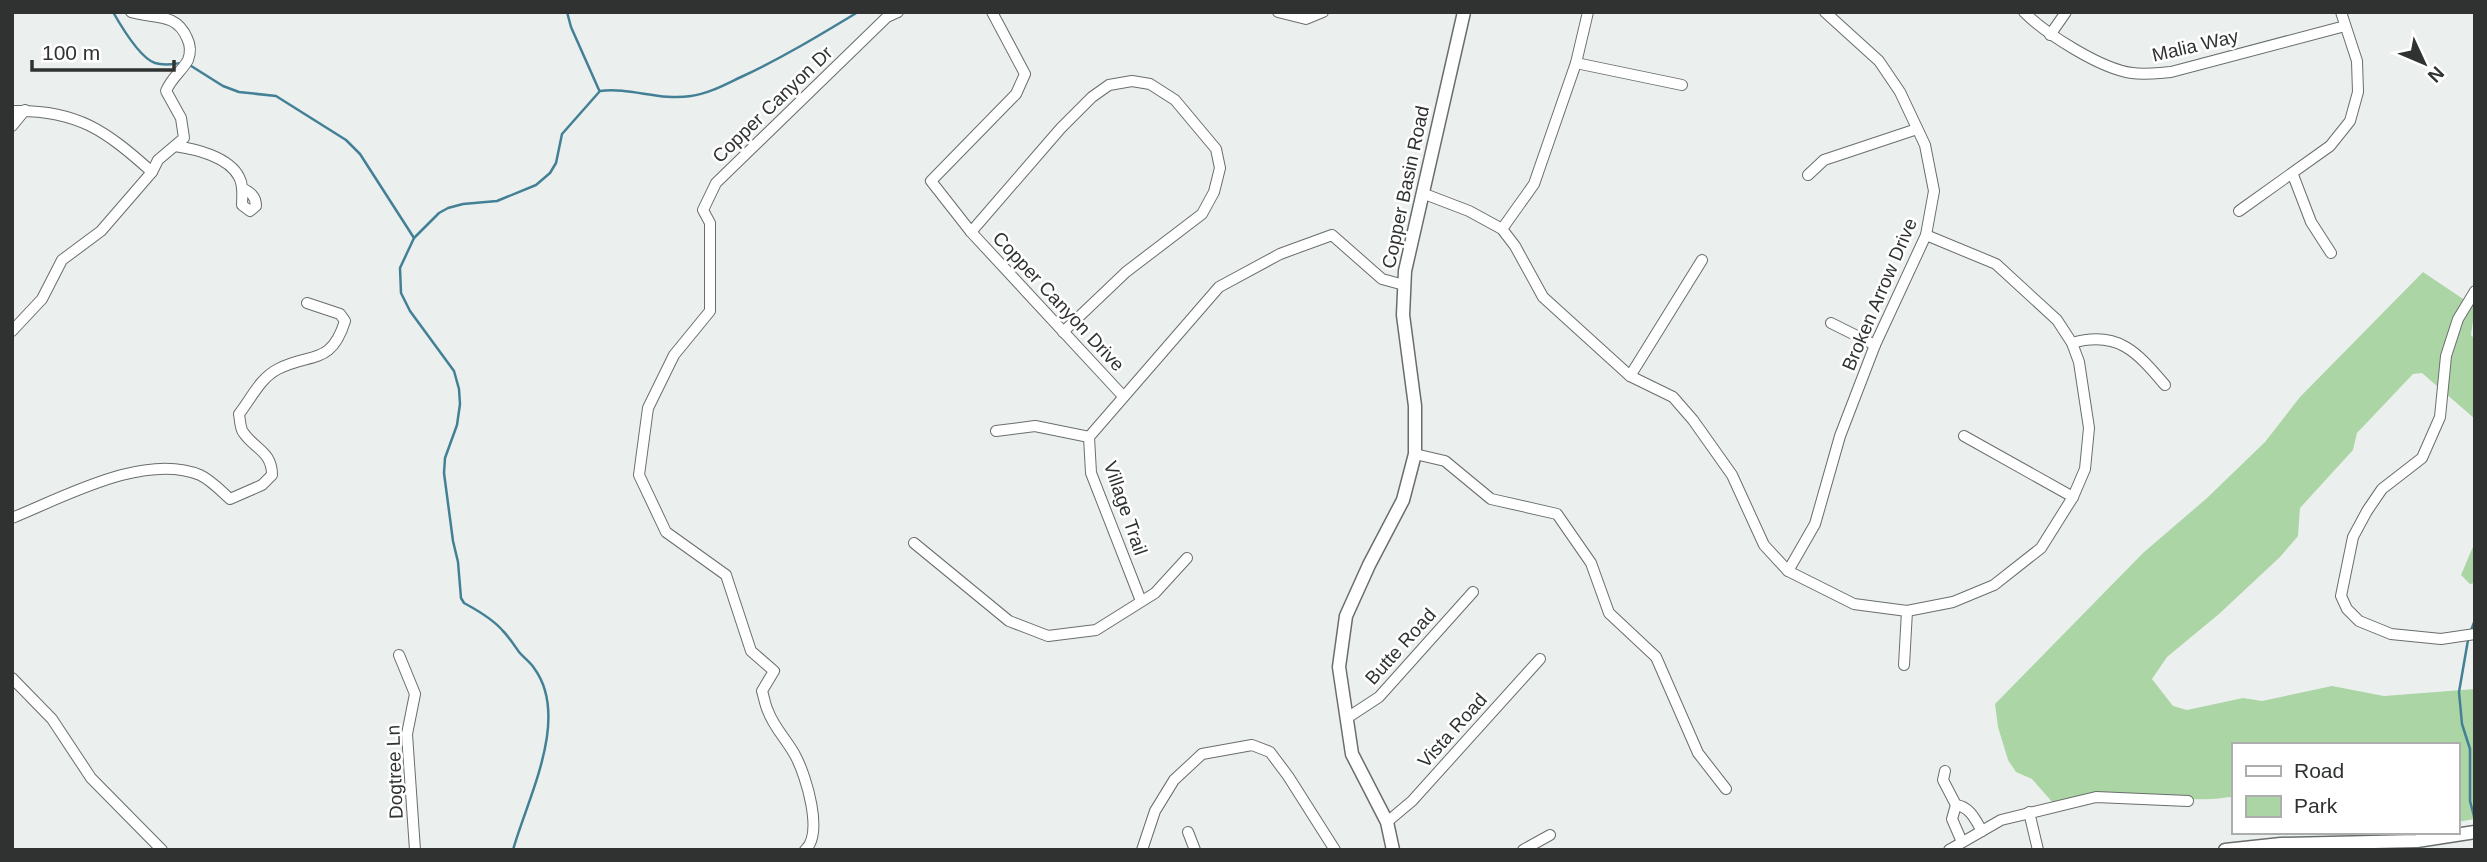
<svg xmlns="http://www.w3.org/2000/svg" width="2487" height="862" font-family="Arial,sans-serif">
<rect width="100%" height="100%" fill="#ebf0ef"/>
<g fill="#acd5a5">
<path d="M2423 272 2475 307 2471 335 2475 339V419L2422 373 2413 374 2357 433 2353 450 2300 508 2298 536 2280 557 2219 614 2167 657 2152 679 2173 706 2187 710 2243 698 2262 701 2332 686 2384 696 2475 689V819L2457 822V745H2233V797C2226 797 2219 799 2211 799 2155 802 2110 784 2053 803L2032 779 2016 772 2008 760 1998 727 1995 704 2143 553 2207 498 2265 442 2300 397Z"/>
<polygon points="2475,542 2475,583 2470,584 2461,575"/>
</g>
<g fill="none" stroke-linecap="round" stroke-linejoin="round">
<g stroke="#438095" stroke-width="2.5">
<path d="M113 12C121 26 140 58 155 63 164 66 173 64 182 63"/>
<polyline points="567,12 571,27 599,90"/>
<polyline points="188,64 223,86 239,92 276,96 346,140 360,154 414,238"/>
<polyline points="2470,633 2475,620"/>
<polyline points="2468,640 2459,692 2462,724 2470,749 2470,801 2475,820"/>
<path d="M513 850C527 799 571 718 534 668 530 662 524 658 519 652 514 645 509 637 503 631 493 619 477 610 464 603L461 598 458 562 453 541 444 473 445 458 457 425 460 404 459 389 454 371 410 311 401 293 400 268 414 238 439 213 448 208 463 204 497 201 536 185 550 173 556 163 562 134 600 91C630 87 660 101 691 96 708 94 726 84 741 77 782 58 820 35 858 12"/>
</g>
<g stroke="#696e6d" stroke-width="12">
<g id="minor">
<path d="M131 12C154 19 176 12 187 38 191 46 191 52 188 60 182 71 172 77 166 91L181 118 184 138 158 160 152 172"/>
<polyline points="992,12 1025,74 1016,94 931,181 971,232 1123,396"/>
<polyline points="1278,12 1306,19 1323,12"/>
<path d="M2024 12C2046 34 2101 69 2132 73 2145 75 2158 73 2171 72L2345 26"/>
<polyline points="2050,35 2066,12"/>
<polyline points="1576,63 1682,85"/>
<path d="M12 111C77 109 106 131 152 172L101 231 62 260 42 299 12 331"/>
<polyline points="12,126 25,110"/>
<path d="M175 146C196 149 229 157 239 177 244 186 242 196 242 205L250 211 256 206C256 196 250 192 242 188"/>
<polyline points="1808,175 1824,160 1917,129"/>
<polyline points="2293,175 2311,222 2331,253"/>
<polyline points="1422,193 1469,211 1502,229 1515,246 1543,297 1630,376 1673,397 1693,420 1732,475 1764,545 1788,571 1854,604 1907,611 1953,602 1994,585 2041,548 2073,497 2085,469 2089,428 2079,362 2072,343 2057,320 1996,264 1926,235"/>
<polyline points="2239,211 2330,146 2350,121 2358,92 2357,61 2341,12"/>
<polyline points="1502,229 1534,184 1576,63 1588,12"/>
<polyline points="971,232 1061,128 1092,97 1109,85 1132,81 1150,84 1175,100 1216,149 1220,168 1214,192 1202,214 1126,272 1063,332"/>
<polyline points="2475,291 2458,319 2446,356 2440,417 2422,458 2382,489 2367,511 2353,537 2341,596 2347,609 2359,621 2391,634 2441,639 2475,634"/>
<polyline points="1831,323 1875,345"/>
<path d="M2072 343C2118 330 2137 352 2165 385"/>
<polyline points="1630,376 1702,260"/>
<polyline points="996,431 1035,426 1089,437"/>
<polyline points="1964,436 2073,497"/>
<polyline points="1415,454 1445,461 1491,499 1557,514 1591,563 1609,613 1656,657 1698,753 1726,789"/>
<path d="M12 518C64 497 145 452 200 475 211 480 221 491 230 499L262 485 272 475C272 451 254 449 243 432 240 428 240 419 239 414 251 399 260 378 278 369 311 352 331 366 345 321L340 314 307 303"/>
<polyline points="914,543 1009,621 1048,636 1096,630 1155,593 1187,558"/>
<polyline points="1788,571 1815,524 1840,436 1875,345 1926,235 1934,191 1925,145 1900,92 1879,61 1825,12"/>
<polyline points="1141,601 1091,473 1089,437 1219,287 1280,254 1332,235 1382,279 1404,285"/>
<polyline points="399,655 415,694 407,734 415,850"/>
<polyline points="1904,665 1907,611"/>
<polyline points="12,678 52,719 91,778 162,850"/>
<polyline points="1347,718 1379,697 1473,592"/>
<polyline points="1945,771 1943,780 1956,805"/>
<polyline points="2029,812 2038,850"/>
<polyline points="1387,822 1412,801 1540,659"/>
<polyline points="1188,832 1195,850"/>
<path d="M1962 842 1952 819 1956 805C1970 807 1975 819 1982 831"/>
<path d="M805 850C824 834 806 776 796 757 788 741 774 728 768 711 765 705 764 697 762 691L774 671 751 651 726 575 666 532 639 475 648 408 674 355 710 311V223L703 210 716 183 887 17 898 12"/>
<polyline points="1142,850 1155,811 1174,780 1202,754 1252,745 1270,752 1288,776 1335,850"/>
<polyline points="1523,850 1550,835"/>
<polyline points="1949,850 2001,820 2096,797 2188,801"/>
</g>
</g>
<g stroke="#696e6d" stroke-width="15">
<g id="tertiary">
<polyline points="1393,850 1387,822 1352,754 1339,667 1346,616 1369,565 1403,500 1415,454 1415,406 1403,315 1405,271 1464,12"/>
<polyline points="2225,850 2281,844 2417,841 2475,832"/>
</g>
</g>
<use href="#minor" stroke="#fff" stroke-width="10"/>
<use href="#tertiary" stroke="#fff" stroke-width="12"/>
</g>
<g text-anchor="middle" stroke-width="5" stroke-linejoin="round" paint-order="stroke">
<g font-size="19" fill="#2f3231" stroke="#fff">
<text transform="translate(2195 45) rotate(-13)" y="7">Malia Way</text>
<text transform="translate(772 104) rotate(-44)" y="7">Copper Canyon Dr</text>
<text transform="translate(1405 187) rotate(-78)" y="7">Copper Basin Road</text>
<text transform="translate(1879 294) rotate(-67)" y="7">Broken Arrow Drive</text>
<text transform="translate(1059 301) rotate(47)" y="7">Copper Canyon Drive</text>
<text transform="translate(1126 508) rotate(71)" y="7">Village Trail</text>
<text transform="translate(1400 646) rotate(-48)" y="7">Butte Road</text>
<text transform="translate(1452 730) rotate(-48)" y="7">Vista Road</text>
<text transform="translate(394 772) rotate(-92)" y="7">Dogtree Ln</text>
</g>
</g>
<rect width="2487" height="862" fill="none" stroke="#2f3231" stroke-width="28"/>
<rect x="2232" y="743" width="228" height="91" fill="#ffffff" stroke="#acadad" stroke-width="2"/>
<rect x="2246" y="766" width="35" height="10" fill="#ffffff" stroke="#acadad" stroke-width="2"/>
<text x="2294" y="778" font-size="21" fill="#2f3231">Road</text>
<rect x="2246" y="796" width="35" height="21" fill="#acd5a5" stroke="#acadad" stroke-width="2"/>
<text x="2294" y="813" font-size="21" fill="#2f3231">Park</text>
<g transform="translate(2424 63) rotate(134)" stroke="#ffffff" stroke-width="5" paint-order="stroke">
<path d="M0-5L12 26L0 18L-12 26Z" fill="#2f3231"/>
<text y="-10" font-size="19" font-weight="bold" text-anchor="middle" fill="#2f3231">N</text>
</g>
<path d="M32 60v10h142v-10" fill="none" stroke="#2f3231" stroke-width="3.5"/>
<text x="42" y="60" font-size="21" fill="#2f3231" stroke="#ffffff" stroke-width="5" paint-order="stroke">100 m</text>
</svg>
